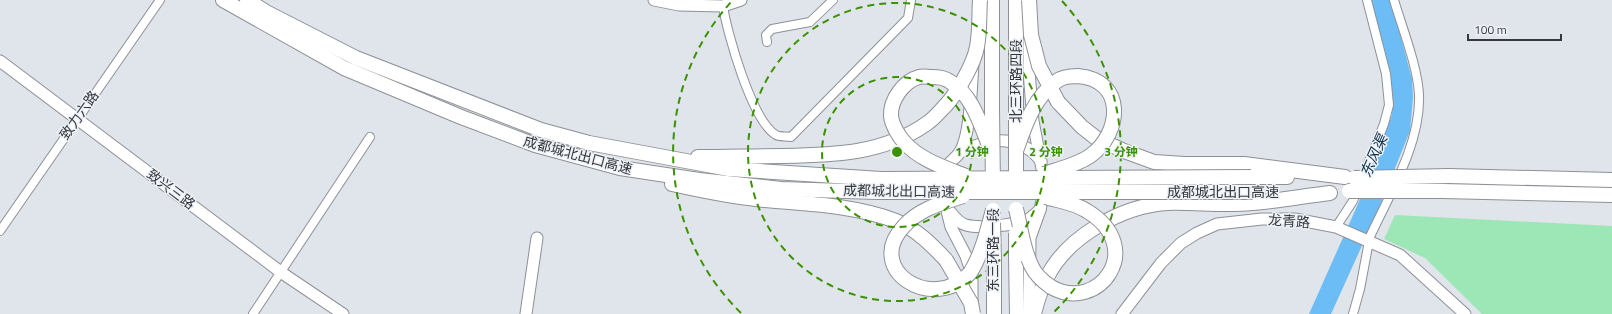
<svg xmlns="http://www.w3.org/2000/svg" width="1612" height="314" font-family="'Titillium Web','Noto Sans SC',sans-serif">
<rect width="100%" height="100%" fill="#e0e4eb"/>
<polygon fill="#9de7b6" points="1395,215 1612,226 1612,314 1482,314 1425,258 1384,239"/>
<path fill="#6cbcf5" d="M1371 0H1391L1412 79 1413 97 1410 131 1379 208 1331 314H1309L1358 204 1392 115C1395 77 1380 37 1371 0Z"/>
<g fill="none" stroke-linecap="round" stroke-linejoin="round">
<g stroke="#8d9197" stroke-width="10">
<g id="street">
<path d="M723 6C727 33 752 121 776 135 779 137 786 136 791 137L908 18 911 0"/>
<polyline points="767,42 766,35 772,29 810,22 833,0"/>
<polyline points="1336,227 1353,201 1384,124 1389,105 1386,74 1367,0"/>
<polyline points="0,231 160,0"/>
<path d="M1368 241C1388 197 1421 144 1419 95 1418 68 1402 27 1394 0"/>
<polyline points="253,314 370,137"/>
<polyline points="1353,314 1360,289 1369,241"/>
</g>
</g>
<g stroke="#8d9197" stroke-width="13">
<g id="secondary">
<polyline points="654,0 679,5 723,6 741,0"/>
<polyline points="0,61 282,273 343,314"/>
<path d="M960 152C989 138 1019 133 1041 161"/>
<path d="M945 174C945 163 955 160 960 152 971 133 971 87 973 65"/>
<polyline points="946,194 946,207 951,227 966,256 972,274 972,307"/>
<path d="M948 209C953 215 958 223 966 225 979 229 1015 225 1027 220 1031 218 1036 213 1040 210"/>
<polyline points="526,314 537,238"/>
<polyline points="1029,314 1030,238 1040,210 1045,185 1033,121 1029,71 1029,42"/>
<polyline points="1122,314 1161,263 1181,243 1197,233 1217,224 1262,219 1295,219 1336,227 1400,255 1465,314"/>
</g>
</g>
<g stroke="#8d9197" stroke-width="16">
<g id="highway">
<polyline points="223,0 344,68 461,117 535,145 620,168 699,180 781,189 877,192"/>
<polyline points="247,0 266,12 356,58 541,130 589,143 729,169 881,179"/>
<polyline points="1058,102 1082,127 1096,138 1124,151 1154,162 1184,164 1244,164 1345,177"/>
<polyline points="992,110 992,0"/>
<polyline points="1016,111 1016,0"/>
<path d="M698 157C727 157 755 156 783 156 834 155 883 154 926 124 934 119 940 111 946 105"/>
<polyline points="1449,176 1612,180"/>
<polyline points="1251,177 1287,177"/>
<path d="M672 184C703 191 733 197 764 200 809 204 854 205 896 221 916 229 931 244 946 260"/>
<polyline points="1443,191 1612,195"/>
<polyline points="1016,257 1017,314"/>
<polyline points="994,314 994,259"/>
<path d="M1034 314C1037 301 1041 289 1047 277 1068 236 1122 206 1167 203 1195 202 1224 206 1252 203 1278 201 1304 196 1330 193"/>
</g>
</g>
<use href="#street" stroke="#fff" stroke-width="8"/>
<use href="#secondary" stroke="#fff" stroke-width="11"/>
<use href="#highway" stroke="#fff" stroke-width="14"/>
<g stroke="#8d9197" stroke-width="16" stroke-linecap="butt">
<g id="highway-bridge">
<polyline points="1029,0 1031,35 1039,66 1058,102"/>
<path d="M946 105C957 93 974 64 977 47 980 32 979 15 980 0"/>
<polyline points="992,110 993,188"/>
<polyline points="1016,111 1016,186"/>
<path d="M1016 151C1025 125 1034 97 1057 81 1062 77 1072 76 1078 76 1126 80 1122 133 1090 156 1077 165 1059 169 1044 174"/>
<path d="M966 176C946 168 920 160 905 143 899 137 892 125 891 116 890 100 904 81 919 77 923 76 928 77 931 77 937 77 945 78 949 81 973 94 982 129 992 153"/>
<polyline points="1354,178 1449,176"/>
<polyline points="881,179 1251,177"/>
<polyline points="1349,191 1443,191"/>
<polyline points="877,192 1253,192"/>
<path d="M963 196C942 203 919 209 904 226 863 269 932 314 970 273 982 254 987 231 993 210"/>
<path d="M1016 209C1021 228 1023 250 1032 267 1036 276 1044 282 1051 287 1098 314 1148 248 1087 211 1075 203 1059 201 1046 197"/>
<polyline points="993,223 994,259"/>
<polyline points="1016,233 1016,257"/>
<polyline points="946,260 971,303 973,314"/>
</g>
</g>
<use href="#highway-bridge" stroke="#fff" stroke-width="14"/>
</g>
<g fill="none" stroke="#3a9200" stroke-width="2" stroke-dasharray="7 5">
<circle cx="897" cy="152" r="75"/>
<circle cx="897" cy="152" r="149"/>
<path d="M741 313A224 224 0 0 1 732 1M1062 1A224 224 0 0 1 1053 313"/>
</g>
<g text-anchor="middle" stroke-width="3" stroke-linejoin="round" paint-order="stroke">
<g font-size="14" fill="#37383b" stroke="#edf1f8">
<text transform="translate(1016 81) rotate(-90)" y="5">北三环路四段</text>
<text transform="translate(79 115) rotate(-55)" y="5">致力六路</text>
<text transform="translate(578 155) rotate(15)" y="5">成都城北出口高速</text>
<text transform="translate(171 189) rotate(37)" y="5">致兴三路</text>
<text transform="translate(899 191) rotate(1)" y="5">成都城北出口高速</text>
<text x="1223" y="197">成都城北出口高速</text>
<text transform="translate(1289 221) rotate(4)" y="5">龙青路</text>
<text transform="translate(993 250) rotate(-90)" y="5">东三环路一段</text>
</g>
<g font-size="15" font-style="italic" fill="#0c3046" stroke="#edf1f8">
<text transform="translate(1374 156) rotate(-66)" y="5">东风渠</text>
</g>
</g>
<circle cx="897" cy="152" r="6" fill="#3a9200" stroke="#edf1f8" stroke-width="2"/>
<g font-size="12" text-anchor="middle" font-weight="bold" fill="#3a9200" stroke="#edf1f8" stroke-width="3" stroke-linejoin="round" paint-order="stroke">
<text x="972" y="156">1 分钟</text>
<text x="1046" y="156">2 分钟</text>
<text x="1121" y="156">3 分钟</text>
</g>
<path d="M1468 34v6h93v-6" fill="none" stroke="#37383b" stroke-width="2"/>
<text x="1474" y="34" font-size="12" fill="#37383b" stroke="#edf1f8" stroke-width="3" paint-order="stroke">100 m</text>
</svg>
